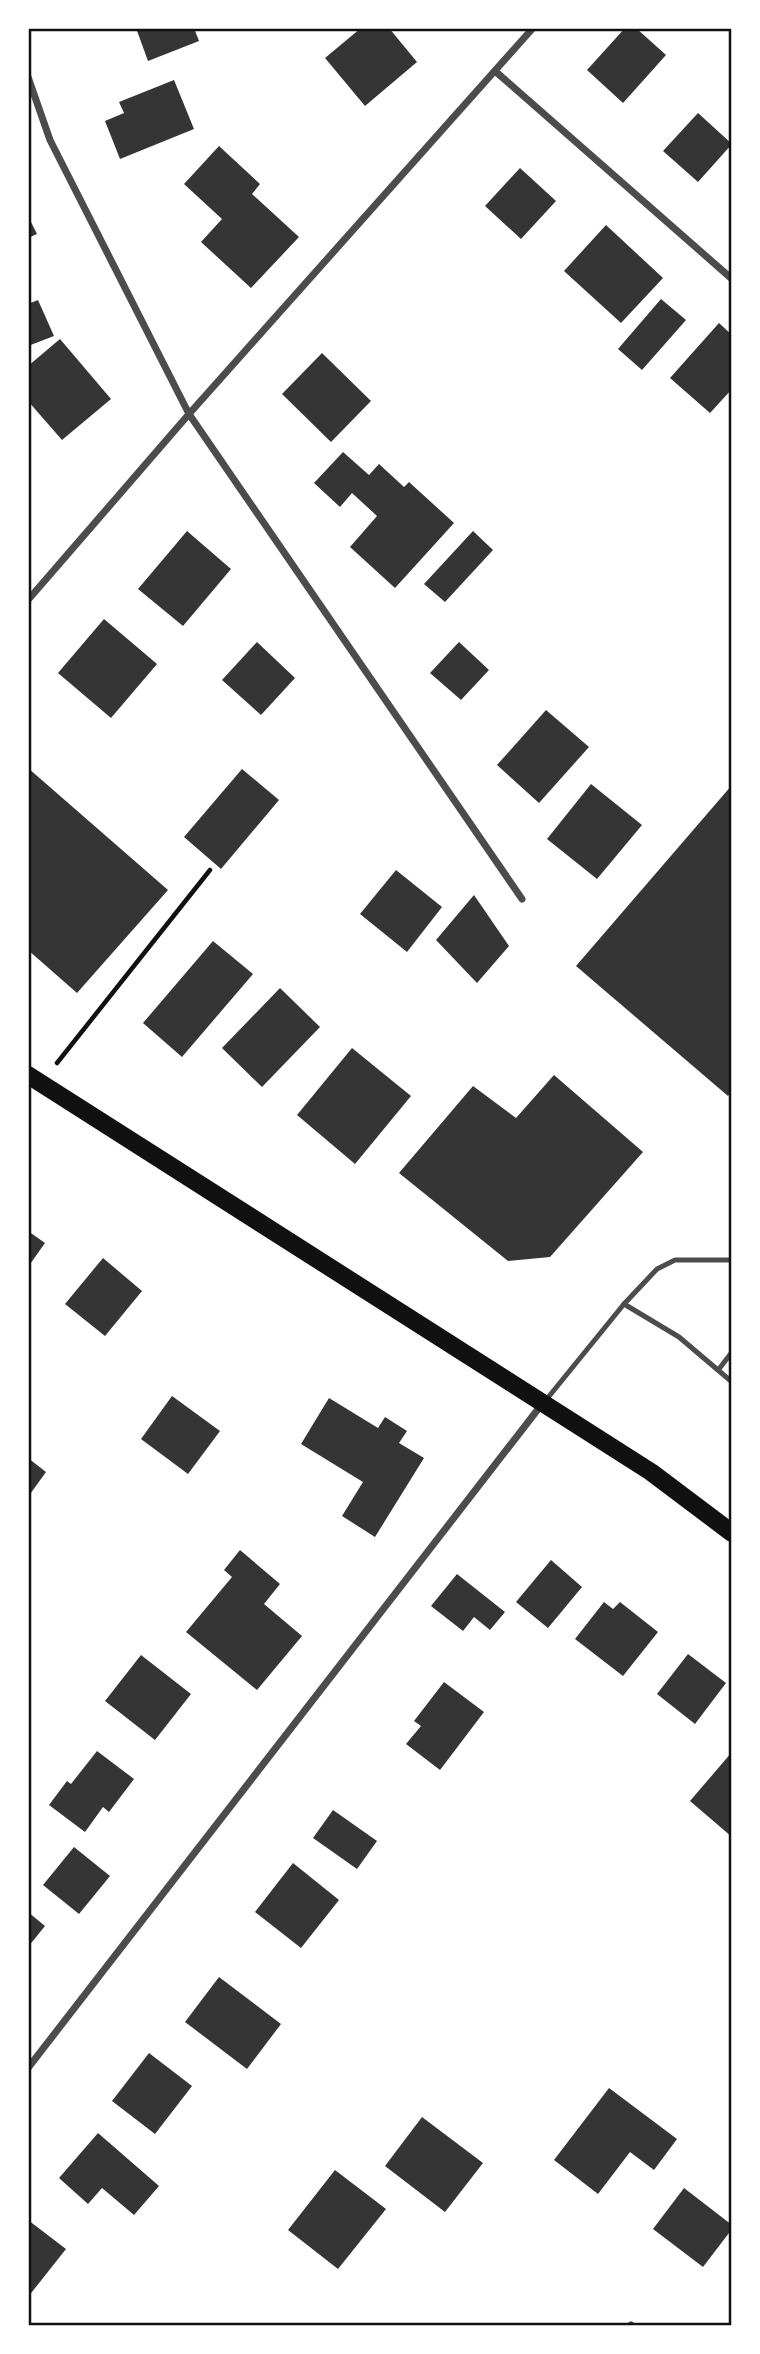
<svg xmlns="http://www.w3.org/2000/svg" width="760" height="2354" font-family="Poppins,sans-serif">
<rect width="100%" height="100%" fill="#fff"/>
<g fill="#353535">
<polygon points="136,28 194,28 199,41 148,61"/>
<polygon points="361,28 389,28 417,62 365,106 325,58"/>
<polygon points="625,28 636,28 666,55 623,103 587,70"/>
<polygon points="174,80 194,129 120,159 105,121 124,113 119,102"/>
<polygon points="698,113 732,144 698,182 663,151"/>
<polygon points="219,146 260,184 252,194 299,237 251,288 201,242 222,219 184,184"/>
<polygon points="520,168 556,201 521,239 485,206"/>
<polygon points="28,216 37,234 28,238"/>
<polygon points="606,225 663,278 621,323 564,271"/>
<polygon points="661,299 686,320 642,370 618,349"/>
<polygon points="38,300 54,336 28,346 28,304"/>
<polygon points="719,323 732,335 732,389 710,413 670,378"/>
<polygon points="60,339 111,399 62,440 28,401 28,366"/>
<polygon points="322,353 371,401 331,442 282,394"/>
<polygon points="343,452 369,475 379,464 404,487 409,482 454,523 395,588 350,547 377,516 352,493 340,507 314,483"/>
<polygon points="187,531 231,569 183,626 138,589"/>
<polygon points="473,531 493,550 445,602 424,584"/>
<polygon points="104,619 157,664 111,718 58,673"/>
<polygon points="257,642 295,678 261,715 222,680"/>
<polygon points="459,642 489,670 461,700 430,673"/>
<polygon points="546,710 589,747 539,803 497,765"/>
<polygon points="28,768 168,890 77,993 28,950"/>
<polygon points="242,769 279,800 221,869 184,837"/>
<polygon points="591,784 642,825 597,879 547,839"/>
<polygon points="732,785 732,1091 728,1096 576,966"/>
<polygon points="396,870 442,907 407,952 360,914"/>
<polygon points="474,895 509,946 477,983 436,940"/>
<polygon points="213,941 253,974 182,1057 143,1023"/>
<polygon points="280,988 320,1027 262,1087 222,1048"/>
<polygon points="352,1048 411,1096 355,1164 297,1115"/>
<polygon points="554,1075 643,1152 550,1257 508,1261 399,1173 473,1086 516,1118"/>
<polygon points="28,1231 45,1243 28,1267"/>
<polygon points="103,1258 142,1291 105,1336 65,1304"/>
<polygon points="172,1396 220,1431 188,1474 141,1439"/>
<polygon points="329,1398 378,1428 385,1417 407,1431 399,1443 424,1458 375,1537 342,1516 363,1482 301,1444"/>
<polygon points="28,1458 46,1472 28,1497"/>
<polygon points="240,1550 280,1584 264,1604 302,1636 257,1690 186,1632 232,1577 224,1570"/>
<polygon points="551,1560 582,1587 548,1628 516,1602"/>
<polygon points="457,1574 505,1612 490,1630 474,1617 463,1631 431,1606"/>
<polygon points="604,1602 613,1609 620,1602 658,1632 623,1676 575,1639"/>
<polygon points="688,1654 726,1683 695,1724 657,1694"/>
<polygon points="141,1655 191,1694 155,1740 105,1701"/>
<polygon points="444,1682 484,1712 440,1770 406,1744 421,1726 414,1721"/>
<polygon points="97,1751 134,1779 109,1812 103,1807 85,1832 49,1805 67,1781 71,1784"/>
<polygon points="732,1752 732,1837 690,1801"/>
<polygon points="333,1810 377,1841 357,1869 313,1838"/>
<polygon points="74,1847 110,1876 79,1914 43,1885"/>
<polygon points="293,1863 339,1900 301,1948 255,1912"/>
<polygon points="28,1912 45,1926 28,1947"/>
<polygon points="219,1977 281,2024 247,2069 185,2022"/>
<polygon points="149,2053 192,2086 155,2134 112,2101"/>
<polygon points="609,2088 677,2139 654,2170 630,2152 598,2194 554,2160"/>
<polygon points="422,2117 483,2163 445,2212 385,2166"/>
<polygon points="98,2133 159,2186 134,2215 102,2188 88,2204 59,2178"/>
<polygon points="335,2170 386,2209 338,2269 288,2230"/>
<polygon points="684,2188 732,2225 732,2229 703,2267 653,2229"/>
<polygon points="28,2220 66,2249 28,2297"/>
</g>
<g fill="none" stroke-linecap="round" stroke-linejoin="round">
<polyline stroke="#111" stroke-width="4.5" points="57,1063 210,870"/>
<g stroke="#4c4c4c" stroke-width="5">
<polyline points="624,1304 679,1337 732,1382"/>
<polyline points="719,1369 732,1352"/>
<polyline points="546,1400 624,1304 657,1269 675,1260 732,1260"/>
</g>
<g stroke="#4c4c4c" stroke-width="7">
<polyline points="495,71 732,279"/>
<polyline points="28,77 50,140 189,414 522,899"/>
<polyline points="28,600 189,414 533,28"/>
<polyline points="28,2068 542,1404"/>
<polyline points="631,2325 632,2326"/>
</g>
<polyline stroke="#111" stroke-width="18" points="28,1075 651,1472 732,1533"/>
</g>
<rect width="760" height="2354" fill="none" stroke="#ffffff" stroke-width="60"/>
<rect x="30" y="30" width="700" height="2294" fill="none" stroke="#111" stroke-width="2.5"/>
</svg>
